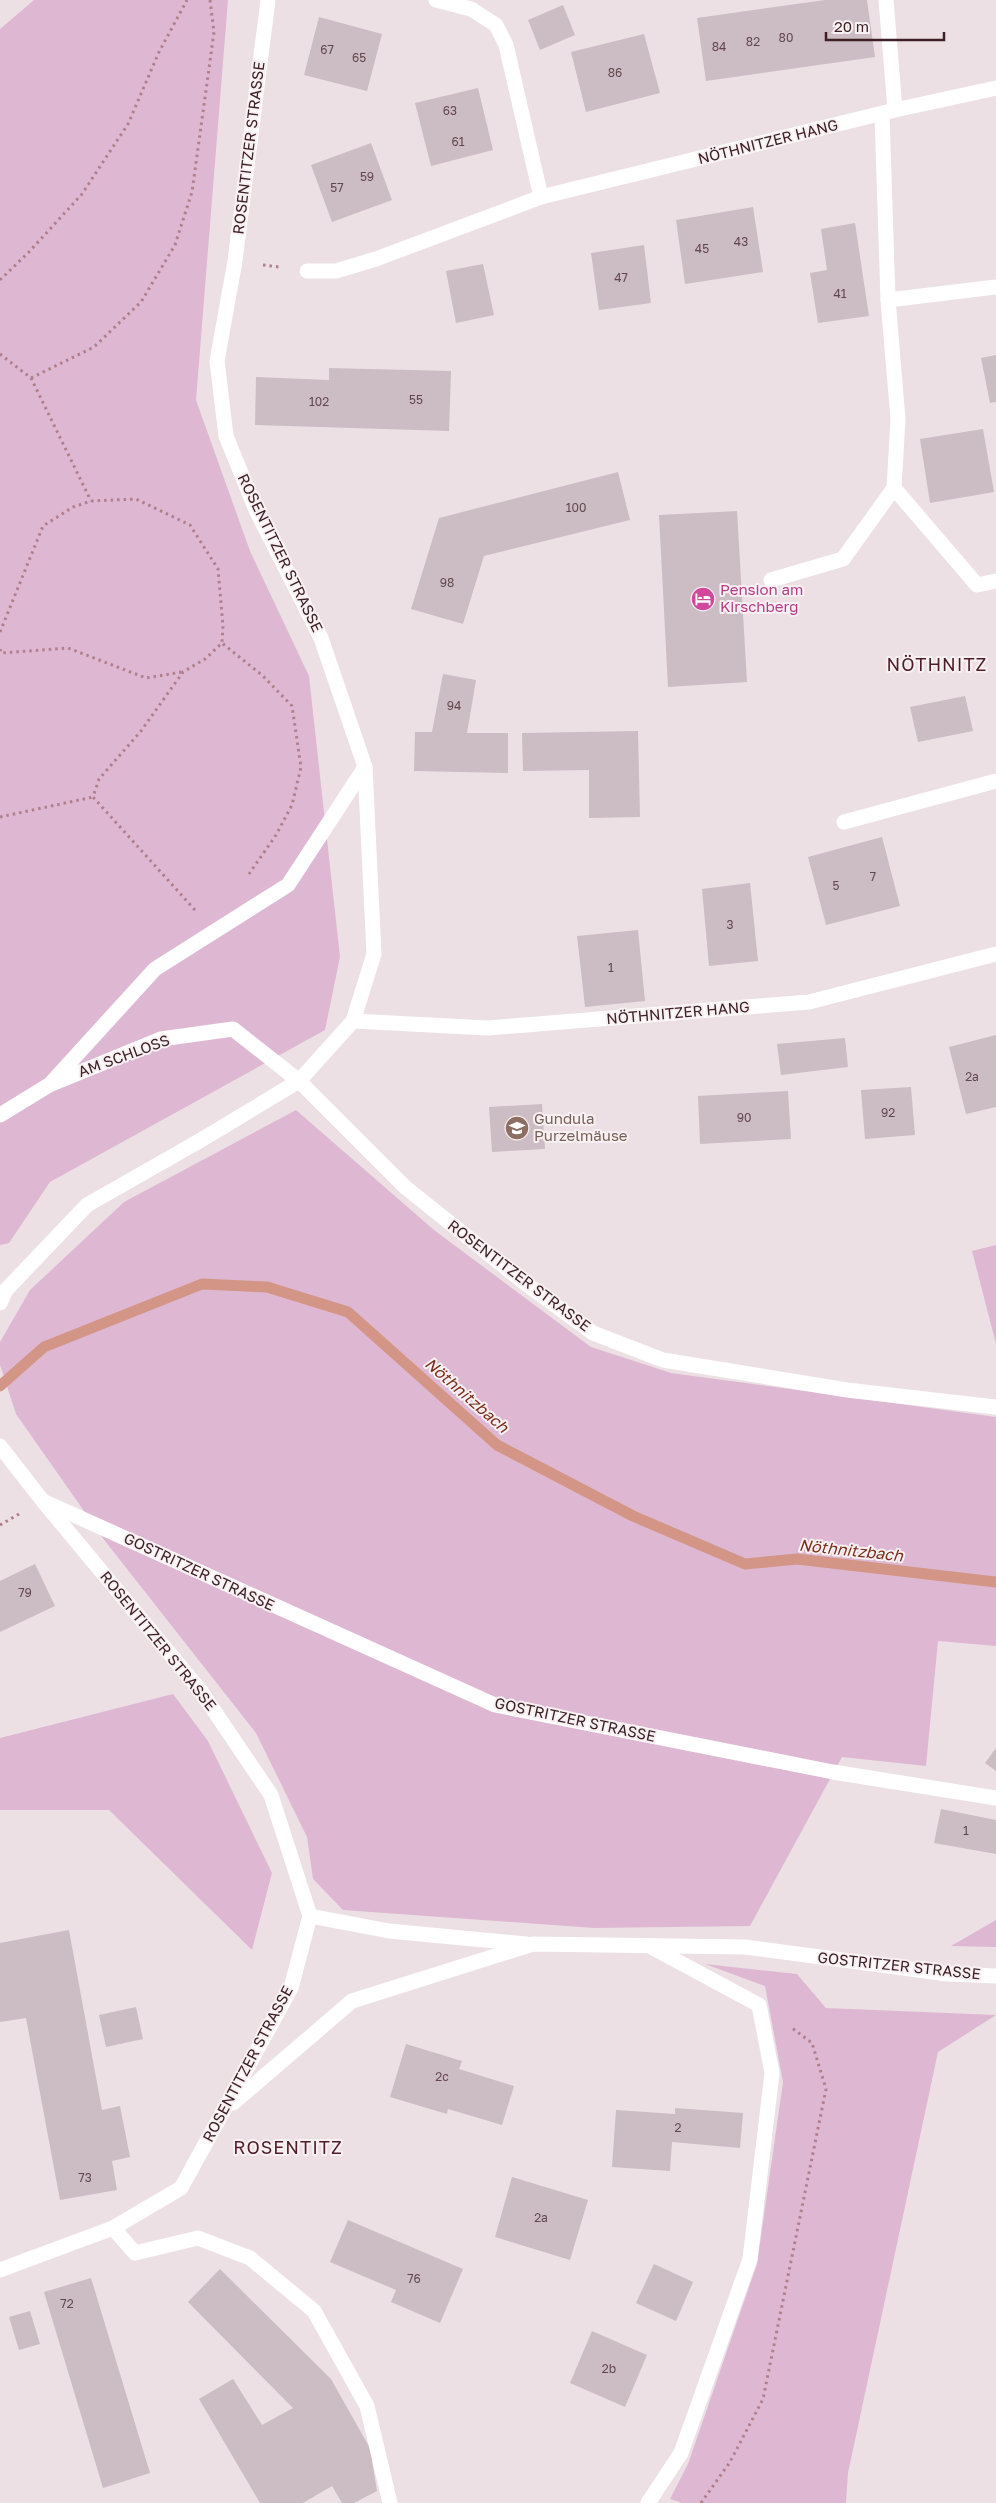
<svg xmlns="http://www.w3.org/2000/svg" width="996" height="2503" font-family="'Golos Text',sans-serif">
<rect width="100%" height="100%" fill="#ece0e5"/>
<g fill="#deb8d2">
<polygon points="34,0 228,0 196,400 250,551 309,676 340,957 325,1030 50,1182 9,1243 0,1245 0,29"/>
<polygon points="296,1110 434,1230 591,1347 671,1373 996,1417 996,1646 938,1641 926,1766 842,1757 750,1926 594,1928 343,1910 313,1879 307,1837 256,1733 105,1541 16,1414 0,1365 0,1342 30,1290 124,1202"/>
<polygon points="996,1245 996,1344 972,1251"/>
<polygon points="173,1694 208,1741 272,1873 252,1950 109,1810 0,1810 0,1738"/>
<polygon points="996,1920 996,1947 951,1946"/>
<polygon points="705,1964 797,1974 826,2008 996,2015 938,2052 848,2473 846,2503 682,2503 670,2499 688,2464 757,2264 783,2082 765,1986"/>
</g>
<g fill="none" stroke-linecap="round" stroke-linejoin="round">
<polyline stroke="#d39585" stroke-width="11" points="0,1386 44,1347 202,1284 267,1287 348,1312 497,1445 633,1516 745,1564 797,1559 996,1582"/>
</g>
<g fill="#ccbcc3">
<polygon points="825,0 867,0 875,57 706,81 697,18"/>
<polygon points="563,5 575,35 540,50 528,20"/>
<polygon points="319,17 382,34 367,91 304,75"/>
<polygon points="644,34 660,93 586,112 571,52"/>
<polygon points="478,88 493,150 431,166 415,103"/>
<polygon points="371,143 392,200 332,222 311,165"/>
<polygon points="753,207 763,272 685,284 676,220"/>
<polygon points="855,223 869,316 818,323 810,273 827,270 821,229"/>
<polygon points="644,245 651,303 599,310 591,253"/>
<polygon points="483,264 494,315 456,323 446,271"/>
<polygon points="996,355 996,402 990,403 981,358"/>
<polygon points="329,368 451,371 449,431 255,425 256,377 329,380"/>
<polygon points="983,429 994,492 930,503 920,439"/>
<polygon points="618,472 630,520 484,556 463,624 411,609 439,518"/>
<polygon points="737,511 747,682 668,687 659,515"/>
<polygon points="443,674 476,680 467,733 508,733 508,773 414,771 415,732 432,732"/>
<polygon points="965,696 973,731 918,742 910,707"/>
<polygon points="638,731 640,817 589,818 589,770 523,771 522,733"/>
<polygon points="882,837 900,906 826,925 808,857"/>
<polygon points="750,883 758,961 709,966 702,889"/>
<polygon points="638,930 645,1001 585,1007 577,936"/>
<polygon points="996,1035 996,1107 966,1114 949,1047"/>
<polygon points="845,1038 848,1067 781,1075 777,1044"/>
<polygon points="911,1087 915,1135 865,1139 861,1090"/>
<polygon points="788,1091 791,1139 700,1144 698,1096"/>
<polygon points="542,1104 545,1149 492,1152 489,1107"/>
<polygon points="35,1564 55,1606 0,1632 0,1581"/>
<polygon points="996,1748 996,1771 985,1763"/>
<polygon points="941,1809 996,1820 996,1854 934,1843"/>
<polygon points="69,1930 102,2110 120,2106 130,2157 112,2161 117,2190 60,2200 26,2018 0,2022 0,1943"/>
<polygon points="136,2007 143,2039 106,2047 99,2015"/>
<polygon points="406,2044 462,2061 459,2069 514,2086 502,2125 448,2109 447,2114 390,2097"/>
<polygon points="675,2108 743,2113 740,2148 672,2142 670,2171 612,2167 616,2110 675,2114"/>
<polygon points="512,2177 588,2200 570,2260 495,2237"/>
<polygon points="348,2220 463,2269 440,2323 391,2302 396,2290 330,2262"/>
<polygon points="654,2264 693,2282 676,2321 636,2303"/>
<polygon points="220,2269 331,2379 376,2459 372,2461 377,2491 354,2503 342,2503 332,2486 303,2503 260,2503 199,2399 233,2379 262,2425 293,2408 188,2302"/>
<polygon points="91,2278 150,2473 103,2488 44,2292"/>
<polygon points="30,2311 40,2344 19,2350 9,2317"/>
<polygon points="592,2331 647,2355 625,2407 570,2383"/>
</g>
<g fill="none" stroke-linecap="round" stroke-linejoin="round">
<g stroke="#b17f8c" stroke-width="3" stroke-dasharray="2.5 4" stroke-linecap="butt">
<polyline points="263,265 279,267"/>
<polyline points="0,280 29,252 82,194 128,124 159,52 187,0"/>
<polyline points="0,354 31,378 91,501"/>
<polyline points="31,378 94,347 141,302 175,245 192,192 214,32 210,0"/>
<polyline points="0,632 43,526 73,507 91,501 136,499 190,525 218,569 223,626 222,643"/>
<polyline points="0,649 1,653 68,648 146,678 182,672"/>
<polyline points="0,817 93,797"/>
<polyline points="195,910 93,797 99,779 141,731 183,672 205,659 222,643 263,676 292,706 301,767 292,805 276,835 249,874"/>
<polyline points="0,1525 19,1514"/>
<polyline points="701,2503 730,2462 763,2399 826,2089 812,2043 792,2028"/>
</g>
<g stroke="#fff" stroke-width="15">
<polyline points="436,0 471,9 496,25 506,45 541,197 895,110 996,88"/>
<polyline points="886,0 895,110"/>
<polyline points="307,271 336,271 376,259 541,197"/>
<polyline points="888,300 996,287"/>
<polyline points="894,488 977,585 996,581"/>
<polyline points="771,580 843,559 894,488 898,419 888,300 882,114"/>
<polyline points="844,822 996,781"/>
<polyline points="353,1021 488,1028 809,1002 996,954"/>
<polyline points="52,1082 155,969 288,885 365,767"/>
<polyline points="0,1115 49,1085 161,1039 233,1029 299,1081 405,1187 526,1284 593,1333 663,1360 847,1390 996,1407"/>
<polyline points="0,1303 6,1290 87,1205 201,1140 299,1081 353,1021 374,954 365,767 321,638 256,510 226,436 217,361 235,261 268,0"/>
<polyline points="0,1446 42,1500 200,1690 271,1795 310,1916 291,1988 181,2188 113,2228 0,2270"/>
<polyline points="45,1502 495,1705 833,1772 996,1798"/>
<polyline points="310,1916 389,1931 526,1944"/>
<polyline points="233,2103 352,2001 533,1944 745,1947 948,1974 996,1976"/>
<polyline points="113,2228 135,2253 198,2238 250,2258 314,2311 367,2406 390,2503"/>
<polyline points="648,2503 681,2453 750,2259 772,2073 759,2005 653,1948"/>
</g>
</g>
<defs>
<g id="hotel-disc" transform="scale(1.25)"><circle r="9.5" fill="#d1479c" stroke="#f8f1f4"/><path d="M-6-4.5h1.5V1H6V5H4.5V3h-9V5H-6ZM-4 0a1.8 1.8 0 1 1 3.6 0ZM.5 0V-2.5h3Q6-2.5 6 0Z" fill="#fff"/></g>
<g id="school-disc" transform="scale(1.25)"><circle r="9.5" fill="#8d6e63" stroke="#f8f1f4"/><path d="M0-5L7-2L0 1L-7-2ZM-4 1L0 2.5L4 1V4Q0 6-4 4Z" fill="#fff"/></g>
</defs>
<g fill-rule="evenodd">
<use href="#hotel-disc" x="703" y="599"/>
<use href="#school-disc" x="517" y="1128"/>
</g>
<g text-anchor="middle" stroke-width="4" stroke-linejoin="round" paint-order="stroke">
<g font-size="12" fill="#61474d">
<text x="786" y="42">80</text>
<text x="753" y="46">82</text>
<text x="719" y="51">84</text>
<text x="327" y="54">67</text>
<text x="359" y="62">65</text>
<text x="615" y="77">86</text>
<text x="450" y="115">63</text>
<text x="458" y="146">61</text>
<text x="367" y="181">59</text>
<text x="337" y="192">57</text>
<text x="741" y="246">43</text>
<text x="702" y="253">45</text>
<text x="621" y="282">47</text>
<text x="840" y="298">41</text>
<text x="416" y="404">55</text>
<text x="319" y="406">102</text>
<text x="576" y="512">100</text>
<text x="447" y="587">98</text>
<text x="454" y="710">94</text>
<text x="873" y="881">7</text>
<text x="836" y="890">5</text>
<text x="730" y="929">3</text>
<text x="611" y="972">1</text>
<text x="972" y="1081">2a</text>
<text x="888" y="1117">92</text>
<text x="744" y="1122">90</text>
<text x="25" y="1597">79</text>
<text x="966" y="1835">1</text>
<text x="442" y="2081">2c</text>
<text x="678" y="2132">2</text>
<text x="85" y="2182">73</text>
<text x="541" y="2222">2a</text>
<text x="414" y="2283">76</text>
<text x="67" y="2308">72</text>
<text x="609" y="2373">2b</text>
</g>
<g font-size="15" fill="#3d2026" stroke="#f8f1f4">
<text transform="translate(768 142) rotate(-14)" y="5">NÖTHNITZER HANG</text>
<text transform="translate(249 148) rotate(-83)" y="5">ROSENTITZER STRASSE</text>
<text transform="translate(280 553) rotate(64)" y="5">ROSENTITZER STRASSE</text>
<text transform="translate(678 1013) rotate(-5)" y="5">NÖTHNITZER HANG</text>
<text transform="translate(124 1056) rotate(-20)" y="5">AM SCHLOSS</text>
<text transform="translate(519 1276) rotate(37)" y="5">ROSENTITZER STRASSE</text>
<text transform="translate(199 1572) rotate(25)" y="5">GOSTRITZER STRASSE</text>
<text transform="translate(158 1641) rotate(51)" y="5">ROSENTITZER STRASSE</text>
<text transform="translate(575 1720) rotate(12)" y="5">GOSTRITZER STRASSE</text>
<text transform="translate(899 1966) rotate(6)" y="5">GOSTRITZER STRASSE</text>
<text transform="translate(248 2064) rotate(-62)" y="5">ROSENTITZER STRASSE</text>
</g>
<g font-size="15" fill="#b23c85" stroke="#f8f1f4" text-anchor="start">
<text x="720" y="595">Pension am<tspan x="720" dy="17">Kirschberg</tspan></text>
</g>
<g font-size="15" fill="#785e54" stroke="#f8f1f4" text-anchor="start">
<text x="534" y="1124">Gundula<tspan x="534" dy="17">Purzelmäuse</tspan></text>
</g>
<g font-size="16" font-style="italic" fill="#7b2d18" stroke="#f8f1f4">
<text transform="translate(467 1395) rotate(41)" y="6">Nöthnitzbach</text>
<text transform="translate(851 1550) rotate(6)" y="6">Nöthnitzbach</text>
</g>
<g font-size="18" letter-spacing="1" fill="#4f1b26" stroke="#f8f1f4">
<text x="937" y="671">NÖTHNITZ</text>
<text x="288" y="2154">ROSENTITZ</text>
</g>
</g>
<path d="M826 32v8h118v-8" fill="none" stroke="#3d2026" stroke-width="2.5"/>
<text x="834" y="32" font-size="15" fill="#3d2026" stroke="#f8f1f4" stroke-width="4" paint-order="stroke">20 m</text>
</svg>
